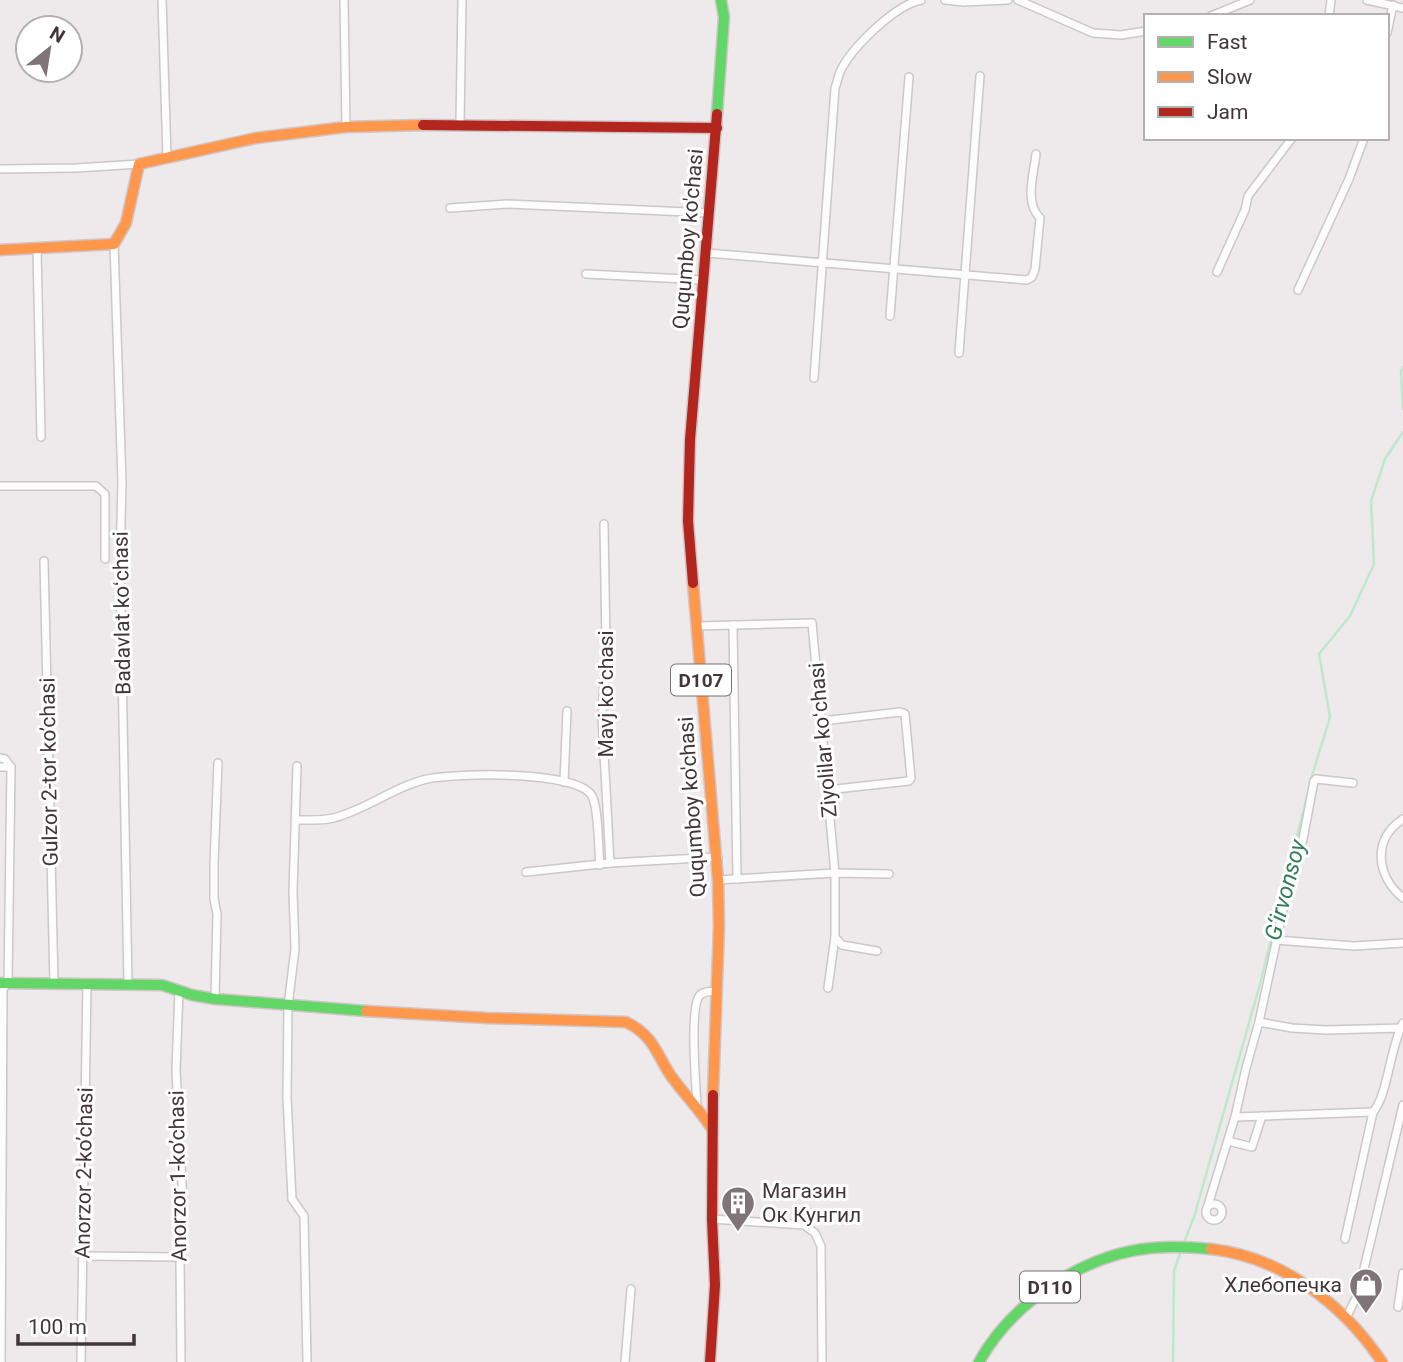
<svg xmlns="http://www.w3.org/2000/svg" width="1403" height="1362" font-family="Roboto,sans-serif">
<rect width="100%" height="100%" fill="#eee9ea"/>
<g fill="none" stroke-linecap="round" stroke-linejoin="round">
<g stroke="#bde8cf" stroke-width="2.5">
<polyline points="1403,367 1401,371 1403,409"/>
<polyline points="1311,779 1330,717 1319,654 1350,616 1374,564 1371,501 1385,459 1403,432"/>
<polyline points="1183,1245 1194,1217 1260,984 1309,789"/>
<polyline points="1173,1362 1174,1271 1181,1251"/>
</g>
<g stroke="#ccc7c8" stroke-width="10">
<g id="street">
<polyline points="162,0 167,157"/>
<polyline points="344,0 346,127"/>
<polyline points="945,0 964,2 1008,0"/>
<polyline points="1018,0 1093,33 1121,35 1146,31"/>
<polyline points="1367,0 1403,8"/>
<polyline points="1211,16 1250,0"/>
<polyline points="1329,16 1331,0"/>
<polyline points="1387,33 1393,5"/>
<polyline points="460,124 462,0"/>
<polyline points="0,169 76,168 139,164"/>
<polyline points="450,208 507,204 710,213"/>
<polyline points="114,244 122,482 120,560 128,983"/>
<polyline points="37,249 41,437"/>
<path d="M707 253 1027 280 1032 277 1035 269 1040 218C1024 202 1034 174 1036 154"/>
<polyline points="1217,272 1245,210 1248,196 1292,138"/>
<polyline points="586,274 704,280"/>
<polyline points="1298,290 1349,179 1364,138"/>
<polyline points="890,316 909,77"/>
<polyline points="959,353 980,76"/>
<path d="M814 378 835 88C837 83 838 77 840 72 851 48 895 5 921 0"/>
<polyline points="0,486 96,486 105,494 105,559"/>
<polyline points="604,524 606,645 602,716 610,863"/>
<polyline points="44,561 54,983"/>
<polyline points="733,625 737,879"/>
<polyline points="696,626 812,623 835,873 835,937 842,945 877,951"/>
<polyline points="822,721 900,712 905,714 911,778 909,781 827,790"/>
<polyline points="0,758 5,759 11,767 8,983 3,989 1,1362"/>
<polyline points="297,766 293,891 295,949 288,1006 287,1097 292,1199 304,1216 307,1362"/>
<polyline points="0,767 11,767"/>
<polyline points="564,782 567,711"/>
<path d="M1403 819C1372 839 1376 876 1403 898"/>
<path d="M296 820C307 820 322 821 333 818 366 810 393 787 427 779 455 773 578 770 592 796 599 809 598 849 600 865"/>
<polyline points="526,872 610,863 718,857"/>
<polyline points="718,880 835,873 889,874"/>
<polyline points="1276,940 1354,946 1403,943"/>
<polyline points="828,988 835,937"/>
<polyline points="179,990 176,1070 183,1203 180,1257 181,1362"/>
<polyline points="215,999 217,914 214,899 214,863 218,763"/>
<polyline points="1259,1022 1292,1028 1326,1030 1402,1028"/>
<path d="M697 1105C696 1086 689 1006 700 995 705 991 710 991 716 992"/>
<polyline points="1235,1117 1373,1112"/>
<polyline points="1228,1141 1252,1147 1262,1116"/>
<circle cx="1214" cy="1212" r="8"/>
<polyline points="1208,1205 1235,1117 1246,1068 1259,1022 1285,901 1303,839 1314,781 1316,779 1353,783"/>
<polyline points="712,1219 804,1225 815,1233 821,1246 822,1362"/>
<path d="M1345 1239 1373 1112C1388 1095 1390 1047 1403 1023"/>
<polyline points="83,1256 180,1257"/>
<polyline points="1398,1307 1403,1273"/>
<polyline points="1347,1316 1358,1294 1403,1105"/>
<polyline points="81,1362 87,983"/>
<polyline points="625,1362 631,1289"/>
</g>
</g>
<g stroke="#d1c5c8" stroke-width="13">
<g id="fast">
<polyline points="717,114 724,17 721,0"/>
<polyline points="0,983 162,985 192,995 215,999 366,1011"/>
<path d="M979 1362C1012 1303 1083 1254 1152 1248 1171 1246 1192 1247 1211 1249"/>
</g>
</g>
<g stroke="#d1c5c8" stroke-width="13">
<g id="slow">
<polyline points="0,250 114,244 126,223 139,164 256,138 346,127 423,125"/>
<polyline points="693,583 718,880 719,926 713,1095"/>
<path d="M366 1011 487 1018 626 1022C653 1035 656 1053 671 1076 684 1094 700 1110 712 1129"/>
<path d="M1211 1249C1282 1257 1343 1304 1382 1362"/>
</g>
</g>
<g stroke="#d1c5c8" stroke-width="13">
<g id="jam">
<polyline points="423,125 717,128"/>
<polyline points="693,583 688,521 690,440 717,114"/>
<polyline points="710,1362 715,1285 712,1219 713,1095"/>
</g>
</g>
<use href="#street" stroke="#fcfcfc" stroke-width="7"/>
<use href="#fast" stroke="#63d668" stroke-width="10"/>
<use href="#slow" stroke="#ff974d" stroke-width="10"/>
<use href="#jam" stroke="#b3261e" stroke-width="10"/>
</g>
<defs>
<g id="building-pin" transform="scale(1.75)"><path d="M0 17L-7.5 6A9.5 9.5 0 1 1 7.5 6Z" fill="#7f7578" stroke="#fff"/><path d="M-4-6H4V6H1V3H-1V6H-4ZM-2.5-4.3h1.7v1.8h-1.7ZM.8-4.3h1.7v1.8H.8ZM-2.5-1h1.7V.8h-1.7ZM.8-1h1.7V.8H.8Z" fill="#fff"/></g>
<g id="shop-pin" transform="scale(1.75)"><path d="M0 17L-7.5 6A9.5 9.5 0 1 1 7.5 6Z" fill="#7f7578" stroke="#fff"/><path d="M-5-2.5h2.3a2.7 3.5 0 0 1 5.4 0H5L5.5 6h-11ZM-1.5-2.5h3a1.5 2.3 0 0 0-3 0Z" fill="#fff"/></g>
</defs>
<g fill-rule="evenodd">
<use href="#building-pin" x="738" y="1203"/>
<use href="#shop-pin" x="1366" y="1285"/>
</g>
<g text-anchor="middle" stroke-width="6" stroke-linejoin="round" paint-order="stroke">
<g fill="#fff" stroke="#7b7276" stroke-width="2">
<rect x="671" y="664.5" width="60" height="31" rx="5"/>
<rect x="1020" y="1271.5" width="60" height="31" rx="5"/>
</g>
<g font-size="19" font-weight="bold" fill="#43363b">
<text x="701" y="687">D107</text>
<text x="1050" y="1294">D110</text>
</g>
<g font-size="21" fill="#43363b" stroke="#fff">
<text transform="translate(688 239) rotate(-85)" y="7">Ququmboy ko'chasi</text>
<text transform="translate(122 613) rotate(-91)" y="7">Badavlat koʻchasi</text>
<text transform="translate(606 694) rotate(-90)" y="7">Mavj koʻchasi</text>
<text transform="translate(823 740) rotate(-95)" y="7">Ziyolilar koʻchasi</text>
<text transform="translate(49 772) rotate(-91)" y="7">Gulzor 2-tor koʼchasi</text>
<text transform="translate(692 807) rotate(-94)" y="7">Ququmboy ko'chasi</text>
<text transform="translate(84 1173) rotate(-89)" y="7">Аnorzor 2-koʼchasi</text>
<text transform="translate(178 1176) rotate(-91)" y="7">Аnorzor 1-koʼchasi</text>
</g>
<g font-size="21" fill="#43363b" stroke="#fff" text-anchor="start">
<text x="762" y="1198">Магазин<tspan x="762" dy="24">Ок Кунгил</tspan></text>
<text x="1342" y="1292" text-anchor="end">Хлебопечка</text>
</g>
<g font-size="23" font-style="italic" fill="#307e54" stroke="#fff">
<text transform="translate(1285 890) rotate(-75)" y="8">G‘irvonsoy</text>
</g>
</g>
<rect x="1144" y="14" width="245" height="126" fill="#ffffff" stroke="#b4afb1" stroke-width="2"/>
<rect x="1158" y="37" width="35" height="10" fill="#63d668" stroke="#b4afb1" stroke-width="2"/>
<text x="1207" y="49" font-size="21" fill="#43363b">Fast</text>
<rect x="1158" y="72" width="35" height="10" fill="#ff974d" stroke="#b4afb1" stroke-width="2"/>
<text x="1207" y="84" font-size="21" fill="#43363b">Slow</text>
<rect x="1158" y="107" width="35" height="10" fill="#b3261e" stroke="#b4afb1" stroke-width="2"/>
<text x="1207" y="119" font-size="21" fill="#43363b">Jam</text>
<g transform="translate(49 49) rotate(30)"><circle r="33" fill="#ffffff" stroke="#b4afb1" stroke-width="2"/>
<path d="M0-5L12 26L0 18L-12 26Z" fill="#7f7578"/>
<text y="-10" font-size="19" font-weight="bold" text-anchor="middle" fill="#43363b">N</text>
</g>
<path d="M18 1334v10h116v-10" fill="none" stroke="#43363b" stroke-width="3.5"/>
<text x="28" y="1334" font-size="21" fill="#43363b" stroke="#ffffff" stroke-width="5" paint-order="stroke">100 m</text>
</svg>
